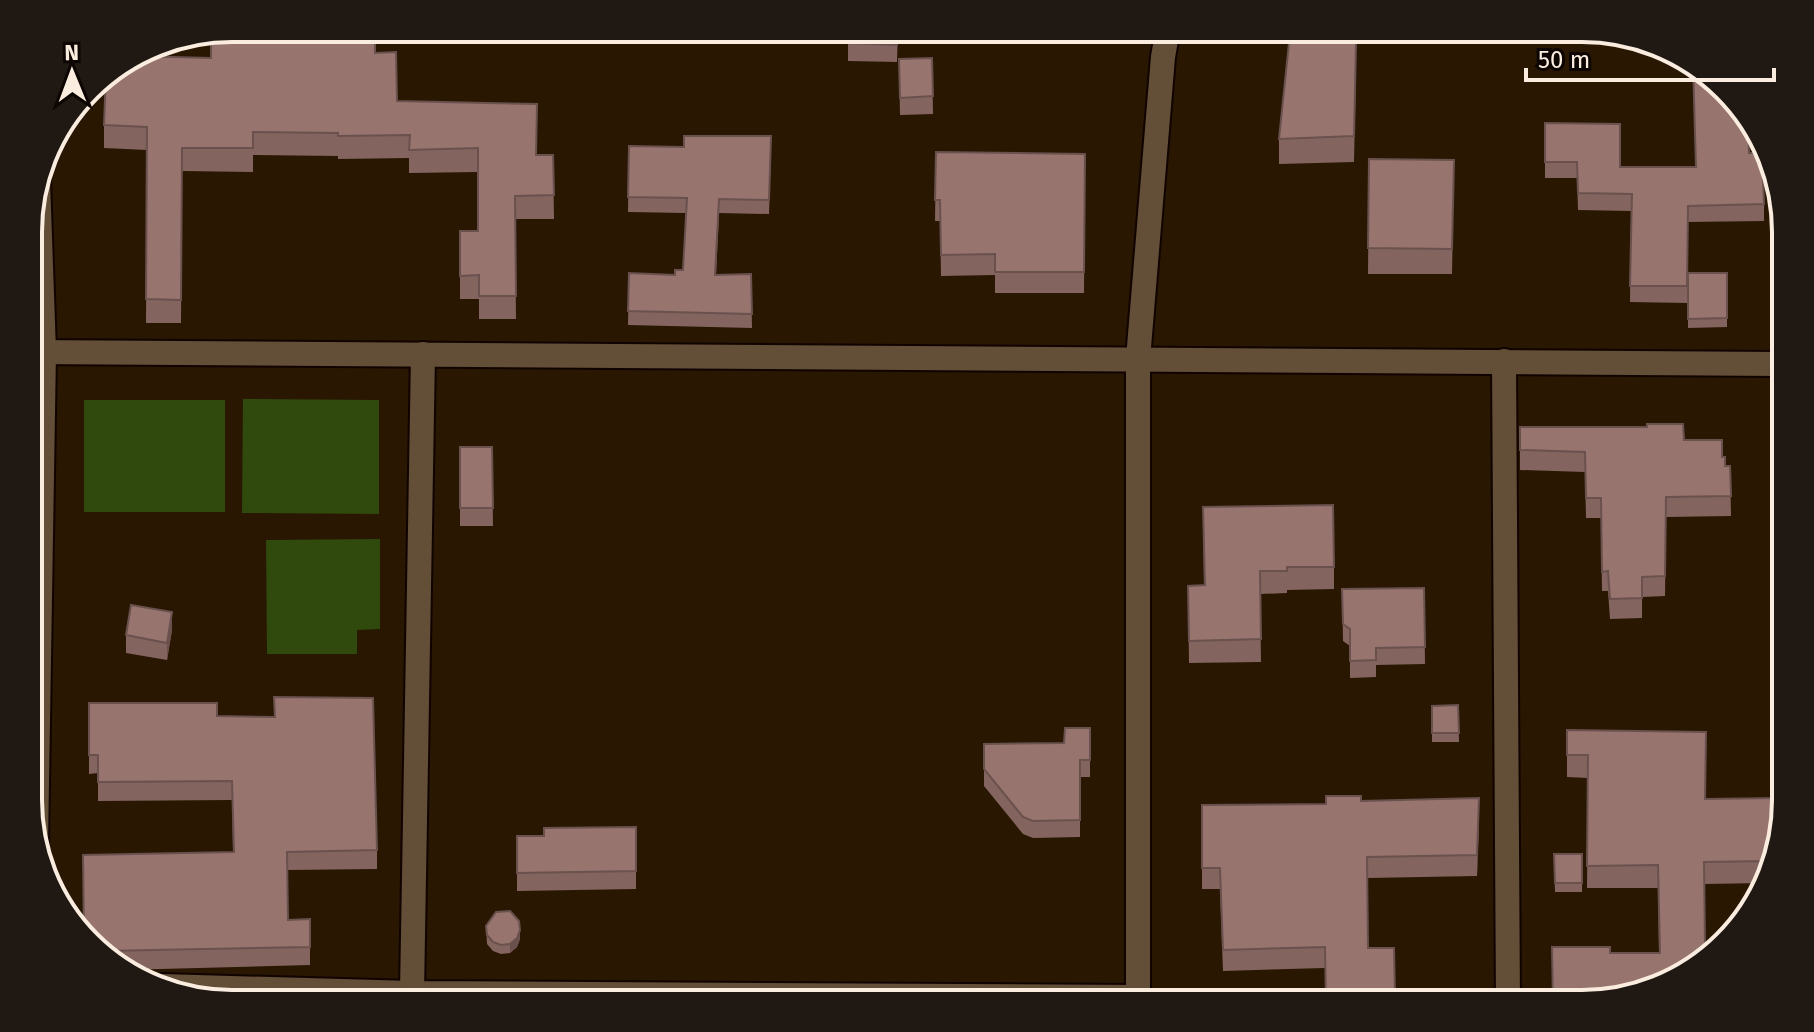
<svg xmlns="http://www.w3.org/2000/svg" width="1814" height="1032" font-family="'Fira Sans',sans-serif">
<rect width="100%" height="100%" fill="#291702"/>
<g fill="#30490d">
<polygon points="243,399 379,400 379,514 242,513"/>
<rect x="84" y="400" width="141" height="112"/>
<polygon points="380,539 380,629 357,630 357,654 267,654 266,540"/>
</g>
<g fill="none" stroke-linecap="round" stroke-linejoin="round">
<g stroke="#110300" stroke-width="28">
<g id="minor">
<polyline points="30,352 1786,364"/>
<polyline points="1504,361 1508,1004"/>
<polyline points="36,844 44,352 38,180"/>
<polyline points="162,986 412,993 1138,997"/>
<polyline points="412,993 423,354"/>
<polyline points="1138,1004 1138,359 1163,57 1168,28"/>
</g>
</g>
<use href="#minor" stroke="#634e37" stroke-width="24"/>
</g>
<g fill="#83645f">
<polygon points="848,28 898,28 897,62 848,61"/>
<polygon points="255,35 303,43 375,53 397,101 536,155 553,155 554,219 515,219 516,319 479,319 479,299 460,299 460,231 478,231 478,172 409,173 409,158 338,159 338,156 253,155 253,172 182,171 181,323 146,323 147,150 104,148 104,125 211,58"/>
<polygon points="932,58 933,114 900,115 899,59"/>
<polygon points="1356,68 1354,162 1279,164 1279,139"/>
<polygon points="1545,123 1620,167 1696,167 1749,153 1764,204 1764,221 1688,222 1687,303 1630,302 1631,211 1578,210 1577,178 1545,178"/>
<polygon points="629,146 771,150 769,214 719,213 716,275 751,274 752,328 628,325 629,273 675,275 683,270 686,213 628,212"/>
<polygon points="936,152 1085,154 1084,293 995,293 995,275 941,276 940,221 935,221"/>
<polygon points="1369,159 1454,160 1452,274 1368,274"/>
<polygon points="1688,273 1727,273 1727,327 1688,328"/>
<polygon points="1520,427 1684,440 1722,457 1725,466 1730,466 1731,516 1666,517 1665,596 1642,597 1642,618 1610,619 1608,591 1602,591 1601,518 1586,518 1585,472 1520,470"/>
<polygon points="460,447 492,447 493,526 460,526"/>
<polygon points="1203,507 1334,567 1334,589 1287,590 1287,593 1260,594 1261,662 1189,663 1188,586 1204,585"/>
<polygon points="1424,588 1425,664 1376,665 1376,677 1350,678 1350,646 1343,641 1342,589"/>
<polygon points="172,630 167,660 126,653 126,635"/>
<polygon points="89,703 217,716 377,850 377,869 287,870 288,920 310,919 310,965 122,970 84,934 233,852 232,800 98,801 98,773 89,774"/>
<polygon points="1458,705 1459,742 1432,742 1432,706"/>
<polygon points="1090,728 1090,777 1080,777 1080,837 1033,838 1023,834 984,786 984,744 1064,743"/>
<polygon points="1567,730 1705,799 1786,813 1764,883 1704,884 1705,959 1695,970 1610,953 1659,953 1658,888 1587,888 1588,778 1567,777"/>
<polygon points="1361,801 1479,820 1477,876 1368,878 1326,1004 1325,968 1223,971 1220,889 1202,889 1202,805 1326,804"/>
<polygon points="636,827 636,889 517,891 517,836 544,836"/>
<polygon points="1554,854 1582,854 1582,892 1555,892"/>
<polygon points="486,926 520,939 517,947 510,953 501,954 493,951 487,944"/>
</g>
<g fill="#6a514e">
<polygon points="172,612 172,630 167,660 167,643"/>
<polygon points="1479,798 1479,820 1477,876 1477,855"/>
<polygon points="520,930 520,939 517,947 510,953 510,944"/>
</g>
<g fill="#98746f" stroke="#6a514e" stroke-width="2">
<polygon points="232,28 254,28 254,35 303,35 303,43 375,42 375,53 396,52 397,101 537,104 536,155 553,155 554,195 515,196 516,296 479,296 479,275 460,276 460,231 478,231 478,148 409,150 410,135 338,136 338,133 253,132 253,148 182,148 181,300 146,299 147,127 104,125 106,74 134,56 211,58 211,32"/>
<polygon points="848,28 898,28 897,45 848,43"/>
<polygon points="1289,43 1356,43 1354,136 1279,139"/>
<polygon points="932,58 933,96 900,98 899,59"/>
<polygon points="1693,64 1748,116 1749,153 1762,153 1764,204 1688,206 1687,286 1630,286 1632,194 1578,193 1577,162 1545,162 1545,123 1620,124 1620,167 1696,167"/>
<polygon points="684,136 771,136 769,200 719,199 715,275 751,274 752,314 628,311 629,273 675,275 675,270 683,270 687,198 628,197 629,146 684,147"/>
<polygon points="936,152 1085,154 1084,272 995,272 995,254 941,255 940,200 935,200"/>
<polygon points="1369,159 1454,160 1452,249 1368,248"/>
<polygon points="1688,273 1727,273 1727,318 1688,319"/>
<polygon points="1647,424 1683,424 1684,440 1722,440 1722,457 1725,457 1725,466 1730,466 1731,496 1666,497 1665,576 1642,577 1642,598 1610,599 1608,571 1602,572 1601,498 1586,498 1585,452 1520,450 1520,427 1647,427"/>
<polygon points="460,447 492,447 493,508 460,508"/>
<polygon points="1333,505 1334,567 1287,567 1287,571 1260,571 1261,639 1189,641 1188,586 1205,585 1203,507"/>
<polygon points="1424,588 1425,647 1376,648 1376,660 1350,661 1350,629 1343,624 1342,589"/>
<polygon points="131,605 172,612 167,643 126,635"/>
<polygon points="274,697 373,698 377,850 287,852 288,920 310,919 310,947 103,951 84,934 83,855 234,852 232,781 98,782 98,755 89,755 89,703 217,703 217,716 275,717"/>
<polygon points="1458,705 1459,733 1432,733 1432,706"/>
<polygon points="1065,728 1090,728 1090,760 1080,760 1080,820 1033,821 1023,817 984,769 984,744 1064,743"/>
<polygon points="1567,730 1706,732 1705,799 1786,798 1786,813 1771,861 1704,862 1705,947 1702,947 1702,963 1695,970 1595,1004 1553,1004 1552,947 1610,947 1610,953 1660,953 1658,865 1587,866 1588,755 1567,755"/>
<polygon points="1326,796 1361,796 1361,801 1479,798 1477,855 1367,857 1368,948 1394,948 1395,998 1435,998 1435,1004 1326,1004 1325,947 1223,950 1220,868 1202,868 1202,805 1326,804"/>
<polygon points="636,827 636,871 517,873 517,836 544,836 544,828"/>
<polygon points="1554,854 1582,854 1582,883 1555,883"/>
<polygon points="510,911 519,921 520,930 517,938 510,944 501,945 493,942 487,935 486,926 496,912"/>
</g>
<path d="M0 0H1814V1032H0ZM232 42H1582A190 190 0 0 1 1772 232V800A190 190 0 0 1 1582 990H232A190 190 0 0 1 42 800V232A190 190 0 0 1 232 42Z" fill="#1f1813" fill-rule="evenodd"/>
<path fill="none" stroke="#faeddf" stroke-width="4" d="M232 42H1582A190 190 0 0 1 1772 232V800A190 190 0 0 1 1582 990H232A190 190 0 0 1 42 800V232A190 190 0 0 1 232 42Z"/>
<g transform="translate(72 72) rotate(359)" stroke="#0c0501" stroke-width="6" paint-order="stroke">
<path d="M0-6L14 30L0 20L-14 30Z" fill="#faeddf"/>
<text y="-12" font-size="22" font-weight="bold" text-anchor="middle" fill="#faeddf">N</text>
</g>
<path d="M1526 68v12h248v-12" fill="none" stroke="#faeddf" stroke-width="4"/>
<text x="1538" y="68" font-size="24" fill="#faeddf" stroke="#0c0501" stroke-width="6" paint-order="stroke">50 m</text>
</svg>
